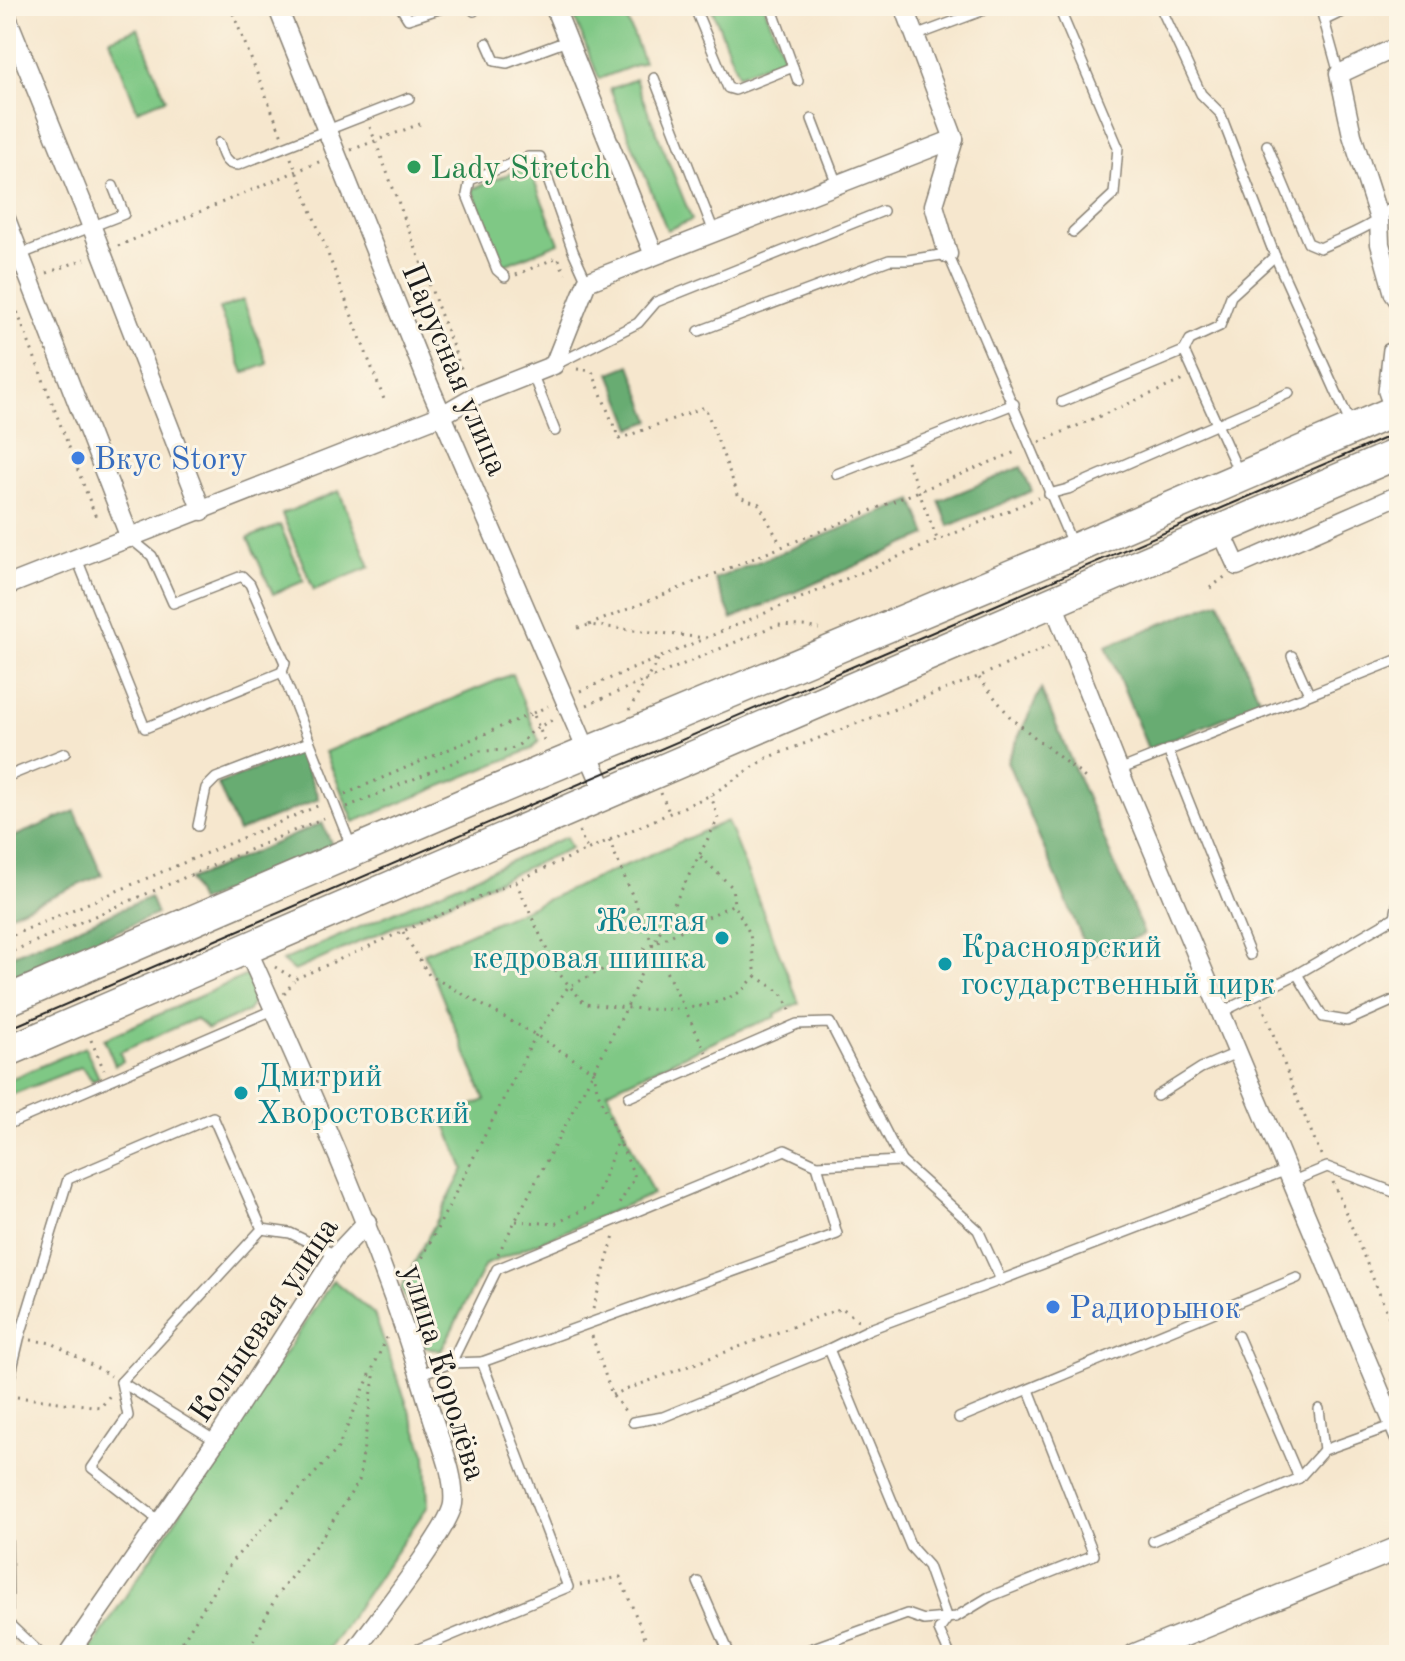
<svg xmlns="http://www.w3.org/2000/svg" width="1405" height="1661" font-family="'Old Standard TT',serif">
<rect width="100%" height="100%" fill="#fcf5e5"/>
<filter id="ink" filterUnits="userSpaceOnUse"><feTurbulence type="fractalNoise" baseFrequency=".0125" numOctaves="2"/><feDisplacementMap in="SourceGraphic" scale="16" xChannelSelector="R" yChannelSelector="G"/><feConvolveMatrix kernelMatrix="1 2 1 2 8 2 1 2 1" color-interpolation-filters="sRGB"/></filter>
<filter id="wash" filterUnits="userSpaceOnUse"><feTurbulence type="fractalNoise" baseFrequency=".006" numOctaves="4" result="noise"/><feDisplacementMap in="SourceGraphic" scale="32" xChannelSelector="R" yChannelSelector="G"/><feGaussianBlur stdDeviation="1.8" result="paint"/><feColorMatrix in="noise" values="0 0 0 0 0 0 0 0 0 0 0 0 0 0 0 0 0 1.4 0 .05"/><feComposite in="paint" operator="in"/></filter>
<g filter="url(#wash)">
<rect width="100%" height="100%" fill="#f6e7ce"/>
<g fill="#7fc885" stroke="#4e7250" stroke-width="2">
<polygon points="570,6 622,6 644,62 599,79"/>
<polygon points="711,6 764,6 784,57 738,75"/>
<polygon points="138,28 166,99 137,110 110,39"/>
<polygon points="635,79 692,220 667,230 610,89"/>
<polygon points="528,166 559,243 502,266 472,189"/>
<polygon points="243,300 268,364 244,373 219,309"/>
<polygon points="339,491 370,567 314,590 282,514"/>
<polygon points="280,525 304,581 273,594 248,538"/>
<polygon points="512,674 539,741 532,749 354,822 325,752"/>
<polygon points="727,821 799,1003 775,1014 776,1017 740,1030 607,1091 653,1194 485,1265 441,1351 424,1346 401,1288 464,1169 443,1118 485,1100 424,953"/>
<polygon points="566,837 571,848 294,971 282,961"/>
<polygon points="247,975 254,1001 247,1012 208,1029 195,1019 120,1052 123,1061 115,1065 104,1039"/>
<polygon points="85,1047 99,1078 93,1081 81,1067 6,1097 6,1081"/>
<polygon points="333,1280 374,1314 426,1456 428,1506 324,1655 87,1655"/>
</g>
<g fill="#67ac72" stroke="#426447" stroke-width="2">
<polygon points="630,365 651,421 632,428 610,373"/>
<polygon points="1021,467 1032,491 949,526 939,501"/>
<polygon points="913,500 927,535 732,619 715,579"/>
<polygon points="1219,601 1261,703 1148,749 1106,646"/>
<polygon points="1041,689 1144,934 1090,957 1007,761"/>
<polygon points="299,751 319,799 238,832 218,784"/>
<polygon points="75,811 102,875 6,916 6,840"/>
<polygon points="322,823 332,845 199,902 189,880"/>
<polygon points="150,897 157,914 6,980 6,958"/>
</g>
</g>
<g filter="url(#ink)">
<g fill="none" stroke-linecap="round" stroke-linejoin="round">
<g stroke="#898275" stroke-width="12">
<g id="service">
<polyline points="400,6 408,19 448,6"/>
<polyline points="472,6 474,11"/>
<polyline points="694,6 728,88 735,90 793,67 798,81"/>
<polyline points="771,6 793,67"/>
<polyline points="1065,6 1061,13 1118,147 1114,194 1073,232"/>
<polyline points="1160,6 1201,94 1220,113 1275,256 1351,425"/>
<polyline points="1320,6 1339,74"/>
<polyline points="1325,20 1354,6"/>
<polyline points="915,36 995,6"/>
<polyline points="487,43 495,61 507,63 567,41"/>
<polyline points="654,78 714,232"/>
<polyline points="812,119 837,184"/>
<path d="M219 143C223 155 224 165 238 165L409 98"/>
<path d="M1267 145 1308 243 1320 248C1347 235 1387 224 1399 194"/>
<polyline points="6,260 124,214 113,186"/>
<polyline points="505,277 497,270 467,195 470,180 528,157 540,157 573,251 587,282"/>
<polyline points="699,331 889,260 908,260 948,254 1073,546"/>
<polyline points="1184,351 1190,340 1220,326 1231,296 1275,256"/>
<polyline points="557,364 638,323 656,302 883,211"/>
<polyline points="532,373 555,431"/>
<polyline points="1062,402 1184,351 1239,473"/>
<polyline points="1389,409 1383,392 1388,349 1399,345"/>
<polyline points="837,474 1014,404"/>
<polyline points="1049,494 1068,489 1289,393"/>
<polyline points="130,538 152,556 173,603 242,576 250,584 285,663 282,672 351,846"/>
<polyline points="77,559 145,728 282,672"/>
<polyline points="1292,656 1309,694"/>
<polyline points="1168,750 1250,955"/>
<polyline points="1119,770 1399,659"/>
<polyline points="6,777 65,753"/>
<polyline points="198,826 206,788 216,778 309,742"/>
<polyline points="1399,916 1395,917 1399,897"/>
<polyline points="1297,974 1323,1017 1347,1021 1399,998"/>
<polyline points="1222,1012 1297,974 1395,917"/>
<polyline points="1157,1096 1201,1068 1239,1052"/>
<polyline points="629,1097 797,1024 830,1023 901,1161"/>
<polyline points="6,1125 273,1010"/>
<polyline points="1293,1181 1327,1167 1399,1194"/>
<polyline points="262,1229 290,1233 336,1255"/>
<polyline points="1238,1336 1299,1478"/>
<polyline points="829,1349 911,1547 928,1566 947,1619 939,1630 950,1655"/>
<polyline points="482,1362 837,1234 817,1165"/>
<polyline points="451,1363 497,1269 785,1150 817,1165 901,1161 978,1230 1001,1280 1287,1170"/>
<polyline points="121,1382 216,1441"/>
<polyline points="6,1394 19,1339 68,1179 213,1117 262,1229 121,1382 128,1416 92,1468 161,1522"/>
<polyline points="1319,1409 1324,1450"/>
<polyline points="959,1418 1297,1278"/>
<polyline points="633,1422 663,1417 829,1349 870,1329 1001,1280"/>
<polyline points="6,1443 8,1623 42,1655"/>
<polyline points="1153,1541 1299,1478 1324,1450 1394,1425"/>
<polyline points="698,1582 730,1655"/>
<polyline points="404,1655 568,1587 482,1362 451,1363 420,1374"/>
<polyline points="794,1655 907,1614 924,1620 956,1617 989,1597 1094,1555 1029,1390"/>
</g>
</g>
<g stroke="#898275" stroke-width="21">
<g id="minor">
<polyline points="277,6 429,385 606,795"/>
<polyline points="554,6 654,255"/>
<polyline points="904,6 954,139 934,205 948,254"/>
<polyline points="6,15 84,207 202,511"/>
<polyline points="1399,46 1339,74 1352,135 1379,219 1380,244 1394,294 1399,301"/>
<polyline points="6,219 130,538"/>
<polyline points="1220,529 1237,566 1399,495"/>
<polyline points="6,586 442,415 473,397 554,365 587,282 954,139"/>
<polyline points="1053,603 1119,770 1399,1437"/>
<path d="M247 949C316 1102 385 1255 432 1416 440 1442 456 1476 453 1504 449 1530 371 1628 352 1655"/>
<polyline points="68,1655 216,1441 336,1255 367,1222"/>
</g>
</g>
<g stroke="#898275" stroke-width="25">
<polyline id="tertiary" points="1135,1655 1399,1548"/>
</g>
<g stroke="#898275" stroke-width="33">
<g id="trunk">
<polyline points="6,1001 475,799 1074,549 1399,409"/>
<polyline points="6,1052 1399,453"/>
</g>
</g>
<g stroke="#898275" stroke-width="3" stroke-dasharray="2 6" stroke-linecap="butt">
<polyline points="230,6 282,136"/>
<polyline points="370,127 462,371"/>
<polyline points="351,150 420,124"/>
<polyline points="291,158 385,402"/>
<polyline points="118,246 321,161"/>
<polyline points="47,273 85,259"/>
<polyline points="6,274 8,288 97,520"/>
<polyline points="516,275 558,257 565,274"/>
<polyline points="577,369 592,371 619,439 705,407 739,497 759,504 781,545"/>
<polyline points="1040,442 1183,380"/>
<polyline points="907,461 937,539"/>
<polyline points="1396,526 1399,532"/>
<polyline points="1210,588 1226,576"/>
<polyline points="589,625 1018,451"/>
<polyline points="578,628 589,625 705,638"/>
<polyline points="979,678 1011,718 1089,781"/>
<polyline points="580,691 1038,498"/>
<polyline points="587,705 776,625 803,626 819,629"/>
<polyline points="629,710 659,658"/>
<polyline points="533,713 548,706"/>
<polyline points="661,793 669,812"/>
<polyline points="345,794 533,713 546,745"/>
<polyline points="347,807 480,751 509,750 520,744 533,730 554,719"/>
<polyline points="579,831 587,849"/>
<polyline points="609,840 653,945 706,1052"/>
<path d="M516 882 556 970 585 1004C634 1008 693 1018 738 993 745 989 750 981 756 976L750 934 734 904"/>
<polyline points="403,932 429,975 536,1035 594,1072 597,1090 635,1177 618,1206"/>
<polyline points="6,938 320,805"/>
<polyline points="6,954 326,817"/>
<polyline points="275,967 295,979 711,795 767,758 978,677 1049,646"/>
<polyline points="756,976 782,993 791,1012"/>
<polyline points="284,994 294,981"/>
<polyline points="1262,1004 1296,1096 1322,1157"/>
<polyline points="91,1040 104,1070"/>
<polyline points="1333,1182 1399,1341"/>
<polyline points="516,1221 555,1224 594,1204 618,1140"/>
<polyline points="498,1254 627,1007 653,945 718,819 711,795"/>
<polyline points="408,1286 536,1035 568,987 734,904 732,887 699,855"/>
<polyline points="593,1309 614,1236"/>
<polyline points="592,1336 612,1395 626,1412"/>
<polyline points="31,1340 52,1343 111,1376"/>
<polyline points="612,1395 842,1308 859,1321"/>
<polyline points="17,1397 101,1407 111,1394"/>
<polyline points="580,1585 620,1577 652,1655"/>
<polyline points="174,1655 232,1561 337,1450 387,1336"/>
<polyline points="246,1655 277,1595 322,1537 359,1481 375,1370"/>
</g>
<use href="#service" stroke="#fff" stroke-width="9"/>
<use href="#minor" stroke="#fff" stroke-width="18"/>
<use href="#tertiary" stroke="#fff" stroke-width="22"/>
<use href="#trunk" stroke="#fff" stroke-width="30"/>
<polyline stroke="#1c1c1c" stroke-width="2" points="6,1030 1399,432"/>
</g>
</g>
<circle fill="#2e9e5b" stroke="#fcf5e5" stroke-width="3" cx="414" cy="167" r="8"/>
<g fill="#3f7fe0" stroke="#fcf5e5" stroke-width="3">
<circle cx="78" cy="458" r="8"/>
<circle cx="1053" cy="1307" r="8"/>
</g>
<g fill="#0f9aa8" stroke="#fcf5e5" stroke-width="3">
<circle cx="722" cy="938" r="8"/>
<circle cx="945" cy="964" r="8"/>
<circle cx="241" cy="1093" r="8"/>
</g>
<g text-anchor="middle" stroke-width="6" stroke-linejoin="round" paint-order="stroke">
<g font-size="32" fill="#27864d" stroke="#fcf5e5" text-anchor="start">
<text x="430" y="178">Lady Stretch</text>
</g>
<g font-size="32" fill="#1c1c1c" stroke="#fcf5e5">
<text transform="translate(456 369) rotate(67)" y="11">Парусная улица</text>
<text transform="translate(263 1319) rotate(-56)" y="11">Кольцевая улица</text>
<text transform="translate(445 1372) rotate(73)" y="11">улица Королёва</text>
</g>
<g font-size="32" fill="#366cbe" stroke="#fcf5e5" text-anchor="start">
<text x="94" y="469">Вкус Story</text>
<text x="1069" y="1318">Радиорынок</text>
</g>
<g font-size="32" fill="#0d838f" stroke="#fcf5e5" text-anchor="start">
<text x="706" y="931" text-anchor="end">Желтая<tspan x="706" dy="37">кедровая шишка</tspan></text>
<text x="961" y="957">Красноярский<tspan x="961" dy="37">государственный цирк</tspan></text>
<text x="257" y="1086">Дмитрий<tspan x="257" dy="37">Хворостовский</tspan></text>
</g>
</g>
<rect width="1405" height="1661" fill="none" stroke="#fcf5e5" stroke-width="32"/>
</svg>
